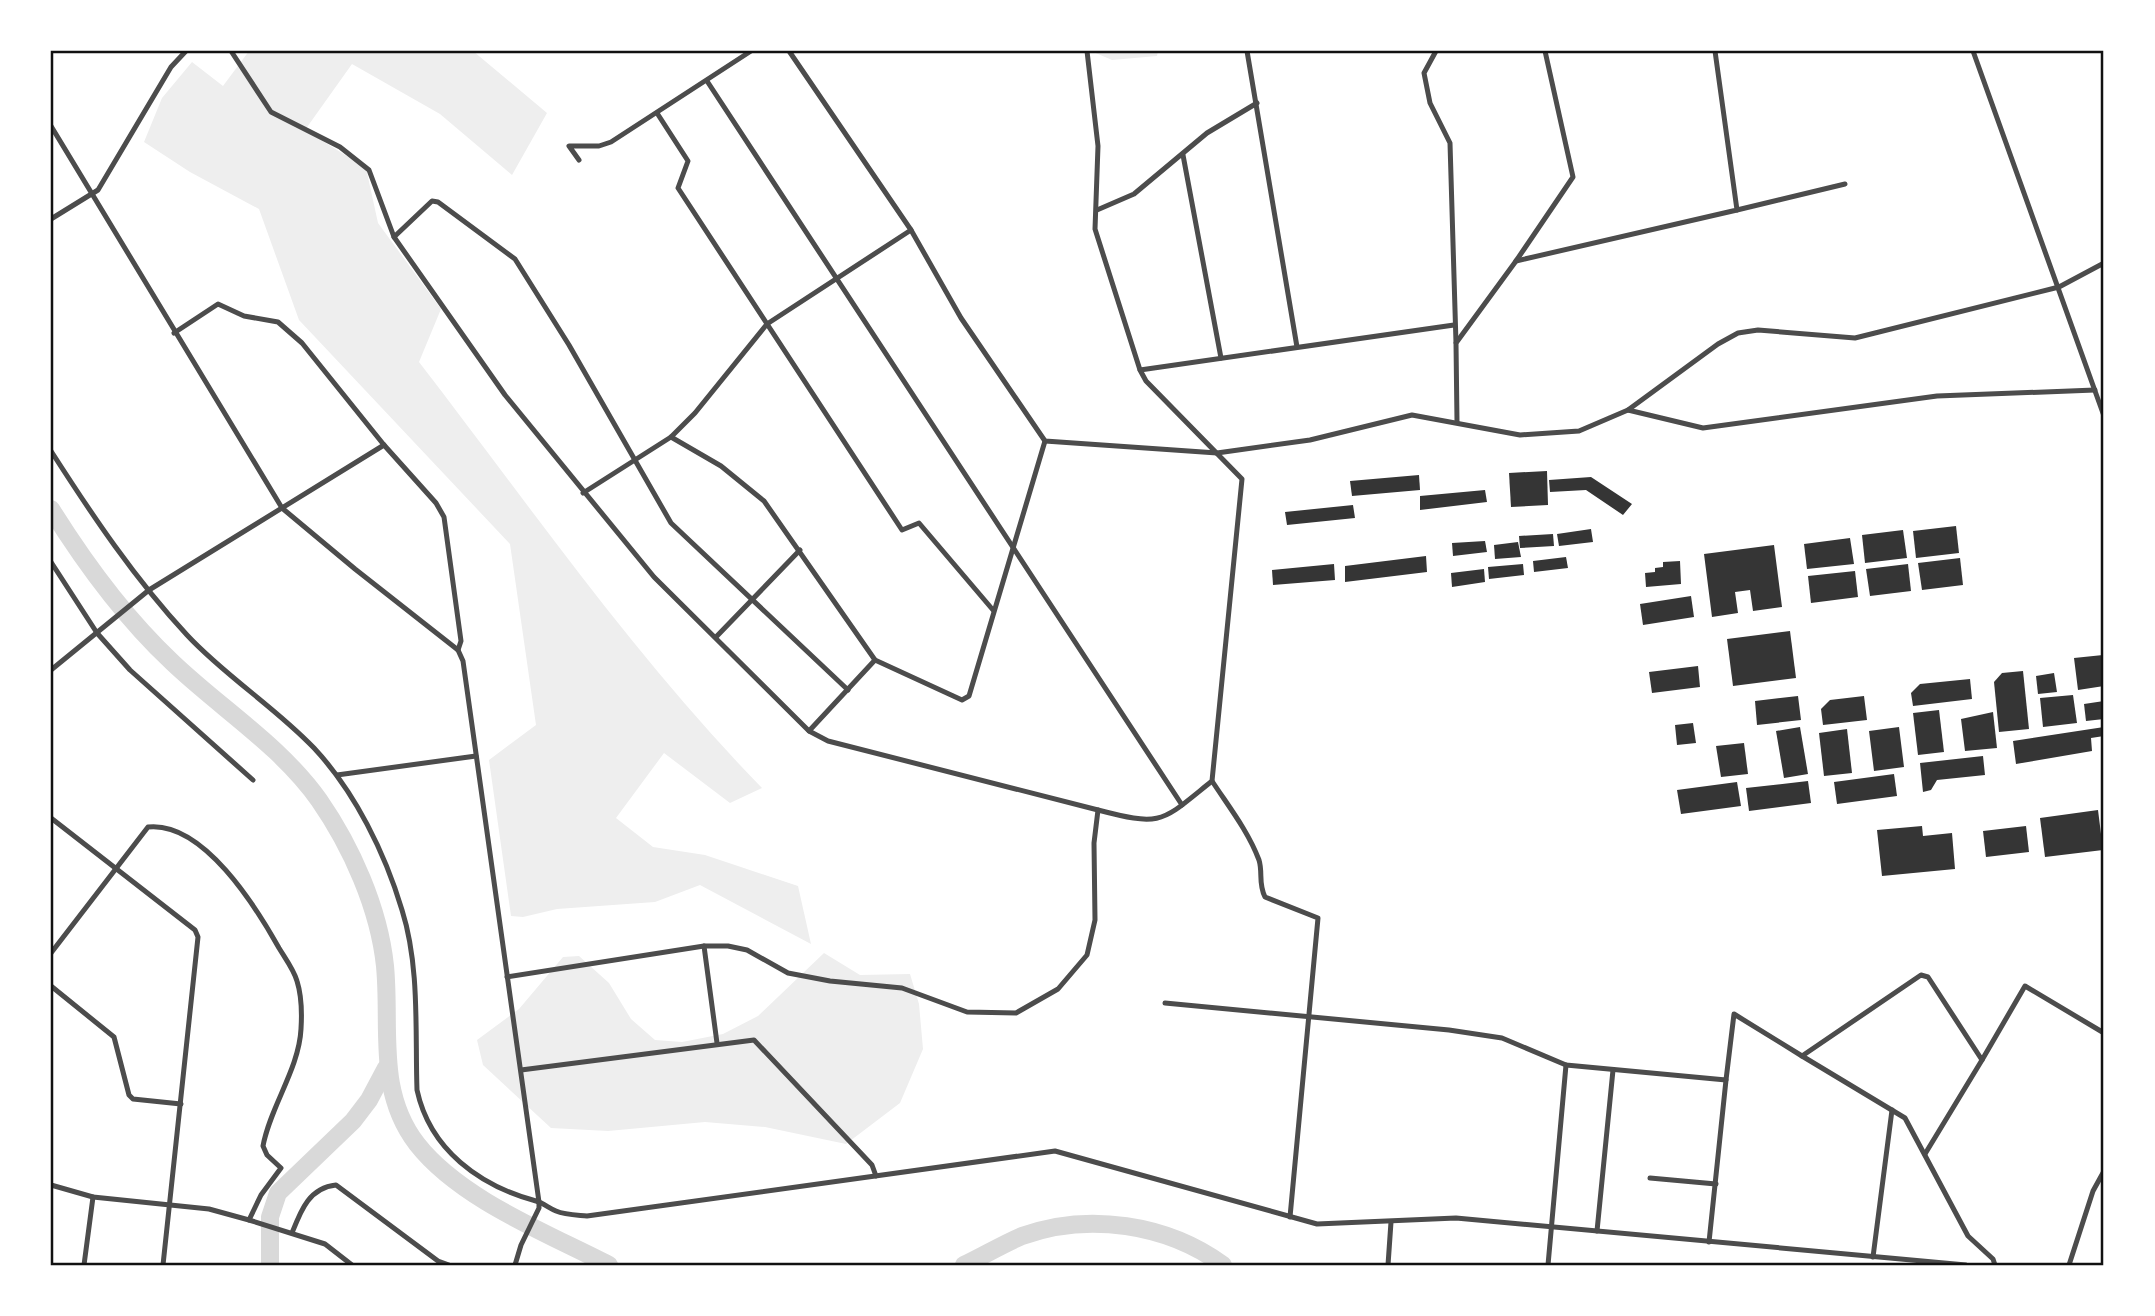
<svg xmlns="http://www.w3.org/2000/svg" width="2155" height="1316" font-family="Mulish,sans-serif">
<rect width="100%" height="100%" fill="#fff"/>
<g fill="#eee">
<path d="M249 51H473L547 113 512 175 440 114 352 64 305 130 366 168 378 223 441 309 419 362C530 506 635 658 762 788L730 803 664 753 616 818 653 847 705 855 798 886 811 944 700 885 655 902 557 909 523 917 511 916 489 760 536 725 510 544 299 320 259 209 190 172 144 142 162 98 192 62 223 86Z"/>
<polygon points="1091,51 1158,51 1157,56 1112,60"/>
<polygon points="824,953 860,975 910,974 919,1004 923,1049 900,1103 846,1144 765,1127 705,1122 608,1131 551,1128 483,1065 477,1040 519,1009 563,957 579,956 609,983 631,1019 655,1040 682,1042 723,1034 758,1016"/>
</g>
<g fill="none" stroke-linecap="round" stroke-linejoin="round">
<g stroke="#d9d9d9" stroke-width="18">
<path d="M51 509C86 565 124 617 172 662 220 708 280 745 319 800 351 846 379 908 385 966 391 1028 376 1091 417 1144 460 1199 547 1233 609 1265"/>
<polyline points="270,1265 270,1217 278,1193 353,1121 369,1100 386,1068"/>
<path d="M964 1265C983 1256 1003 1244 1022 1236 1088 1212 1167 1224 1223 1265"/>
</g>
</g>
<g fill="#353535">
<polygon points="1547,471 1548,505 1511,507 1509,473"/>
<polygon points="1419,475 1420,490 1352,496 1350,481"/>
<polygon points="1591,477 1632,504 1623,515 1586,490 1550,492 1549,480"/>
<polygon points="1485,490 1487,502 1420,510 1420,496"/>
<polygon points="1353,505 1355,518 1287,525 1285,512"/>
<polygon points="1956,526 1959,553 1916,558 1913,531"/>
<polygon points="1591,529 1593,542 1559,546 1557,534"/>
<polygon points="1903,530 1907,558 1865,563 1862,535"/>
<polygon points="1553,534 1554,546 1520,548 1519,536"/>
<polygon points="1850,538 1854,564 1807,569 1804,544"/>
<polygon points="1485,541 1487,552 1453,556 1452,543"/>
<polygon points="1518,542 1521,557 1495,559 1494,545"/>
<polygon points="1774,545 1782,607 1753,611 1750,590 1735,592 1738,613 1712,617 1704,554"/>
<polygon points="1426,556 1427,572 1345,582 1345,566"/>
<polygon points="1566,557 1568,568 1534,572 1533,561"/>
<polygon points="1960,558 1963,585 1922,590 1918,563"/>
<polygon points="1680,561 1681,584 1646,587 1645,573 1655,572 1655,568 1663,567 1663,562"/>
<polygon points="1334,564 1335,580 1273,585 1272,570"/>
<polygon points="1523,564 1524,575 1489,579 1488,567"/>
<polygon points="1908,564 1911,591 1870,596 1866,569"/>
<polygon points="1484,569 1485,582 1452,587 1451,573"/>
<polygon points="1855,571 1858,597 1811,603 1808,576"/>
<polygon points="1691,596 1694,617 1643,625 1640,604"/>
<polygon points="1790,631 1796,678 1733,686 1727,639"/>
<polygon points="2103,655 2104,686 2078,690 2074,658"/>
<polygon points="1698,666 1700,687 1652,693 1649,672"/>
<polygon points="2023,671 2029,729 1999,732 1994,682 2002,673"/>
<polygon points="2054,673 2057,692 2038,694 2036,676"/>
<polygon points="1970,679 1972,699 1913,706 1911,693 1920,684"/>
<polygon points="2073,695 2077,723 2043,727 2040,698"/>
<polygon points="1798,696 1801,720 1757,725 1755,701"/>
<polygon points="1864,696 1867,720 1823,725 1821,709 1830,700"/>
<polygon points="2104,701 2104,719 2086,721 2084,704"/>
<polygon points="1939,710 1944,752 1918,755 1913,713"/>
<polygon points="1993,712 1997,748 1965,751 1961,719"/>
<polygon points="1693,723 1696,743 1677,745 1675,725"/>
<polygon points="1800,727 1808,774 1784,778 1776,731"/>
<polygon points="1899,727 1904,767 1874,771 1869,731"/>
<polygon points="2104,727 2104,736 2091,738 2092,751 2016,764 2013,741"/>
<polygon points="1847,729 1852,773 1824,776 1819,733"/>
<polygon points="1744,743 1748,774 1721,777 1716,746"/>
<polygon points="1983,756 1985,775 1937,780 1931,790 1923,792 1920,763"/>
<polygon points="1894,774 1897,796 1837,804 1834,782"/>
<polygon points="1808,781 1811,803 1749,811 1746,788"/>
<polygon points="1737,782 1741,806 1681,814 1677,790"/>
<polygon points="2098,810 2103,850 2045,857 2040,818"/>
<polygon points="1922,826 1923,836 1952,833 1955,869 1882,876 1877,830"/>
<polygon points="2026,826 2029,852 1986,857 1983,831"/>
</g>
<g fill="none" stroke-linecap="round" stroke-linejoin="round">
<g stroke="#4c4c4c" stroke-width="5">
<polyline points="231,51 271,112 340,147 369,170 394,237 505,395 654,577 809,731 828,741 1098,810"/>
<polyline points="789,51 911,230 961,318 1045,441 1217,453 1310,440 1412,415 1520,435 1579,431 1628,410 1703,428 1937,396 2095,390"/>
<polyline points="1247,51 1297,347"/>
<polyline points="1436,51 1424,73 1430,103 1450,143 1456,343"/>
<polyline points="1973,51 2104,416"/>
<polyline points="707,81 1182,805"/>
<polyline points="657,113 688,161 678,188 902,530 919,523 993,610"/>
<polyline points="51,126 282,508 355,569 458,650 463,661 539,1202 539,1208 521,1245 515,1265"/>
<polyline points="1183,155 1221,358"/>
<polyline points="579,160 569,146 599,146 611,142 751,51"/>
<polyline points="1097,210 1134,194 1207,133 1257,103"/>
<polyline points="1737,210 1845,184"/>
<polyline points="51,219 98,190 171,67 186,51"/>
<polyline points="394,237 432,201 438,202 515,259 569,345 671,523 848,690"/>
<polyline points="1516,261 1573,177 1545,51"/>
<polyline points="174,333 218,304 244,316 278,322 302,343 384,445 436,503 444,517 461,641 458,650"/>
<polyline points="1140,370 1454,325"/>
<polyline points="1628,410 1718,344 1738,333 1758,330 1855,338 2059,287 2104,263"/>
<polyline points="1457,422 1456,343 1516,261 1737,210 1715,51"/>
<polyline points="671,437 721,466 764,501 875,660 962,700 969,696 1045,441"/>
<path d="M51 451C92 515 135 579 187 635 225 676 275 707 314 748 355 792 385 853 402 910 420 967 415 1032 417 1090 430 1150 480 1186 536 1201 543 1203 549 1208 556 1211 565 1215 577 1215 587 1216L1055 1151 1317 1224 1456 1218 1966 1265"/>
<polyline points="583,493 671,437 695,413 767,324 911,230"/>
<polyline points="51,562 97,633 130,670 253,780"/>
<polyline points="716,637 800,550"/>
<polyline points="51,670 149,590 384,445"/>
<polyline points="809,731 875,660"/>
<polyline points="337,775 476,756"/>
<path d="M1212 781C1229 807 1248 831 1259 860 1263 873 1258 883 1265 897L1318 918 1290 1217"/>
<polyline points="51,818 195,930 198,937 163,1265"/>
<polyline points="704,946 717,1043"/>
<path d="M51 953 148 827C203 821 256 907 279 948 285 958 294 970 297 981 302 997 302 1013 301 1029 299 1069 270 1107 263 1146L267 1155 281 1168 261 1195 249 1220"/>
<path d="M507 977 704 946H728L747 950 788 973 830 981 902 988 967 1012 1016 1013 1058 989 1087 955 1095 920 1094 843 1098 810C1163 827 1161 822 1212 781L1242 479 1146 381 1140 370 1095 229 1098 146 1087 51"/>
<polyline points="51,986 114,1037 129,1095 133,1099 181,1104"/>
<polyline points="1165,1003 1449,1030 1502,1038 1566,1065 1726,1080 1734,1014 1802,1056 1921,975 1928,977 1982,1060 2025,986 2104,1033"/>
<polyline points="1802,1056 1905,1118 1968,1236 1993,1259 1995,1265"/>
<polyline points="521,1070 754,1040 872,1165 876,1176"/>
<polyline points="1925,1154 1982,1060"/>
<polyline points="1650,1178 1716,1184"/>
<polyline points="51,1185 93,1197 209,1209 249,1220 325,1244 352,1265"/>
<polyline points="1597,1231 1613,1070"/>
<path d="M292 1233C301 1210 309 1188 336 1185L438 1261 449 1265"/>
<polyline points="1709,1242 1726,1080"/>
<polyline points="1873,1257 1892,1110"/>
<polyline points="84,1265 93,1197"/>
<polyline points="1388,1265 1391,1222"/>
<polyline points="1548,1265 1566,1065"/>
<polyline points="2069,1265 2093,1191 2104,1171"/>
</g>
</g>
<rect width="2155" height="1316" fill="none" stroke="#ffffff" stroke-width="105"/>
<rect x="52" y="52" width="2050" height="1212" fill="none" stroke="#111" stroke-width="2.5"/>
</svg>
